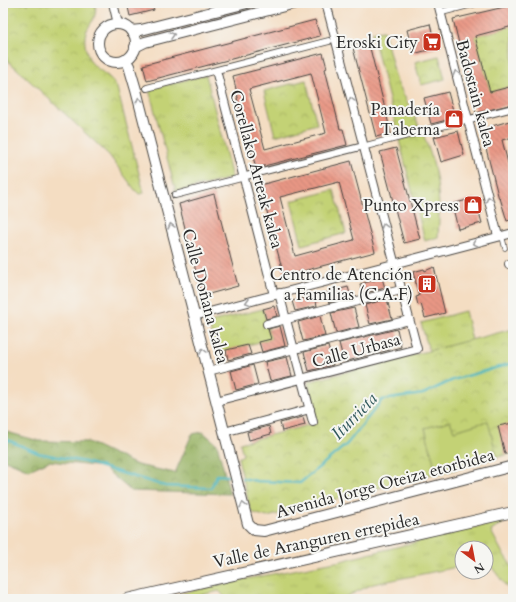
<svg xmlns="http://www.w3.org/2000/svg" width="516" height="602" font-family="Cardo,serif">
<defs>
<pattern id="grass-tufts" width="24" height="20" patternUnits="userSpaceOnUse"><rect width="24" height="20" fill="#c3d274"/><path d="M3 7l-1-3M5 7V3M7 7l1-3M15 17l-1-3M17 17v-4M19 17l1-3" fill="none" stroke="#a8b465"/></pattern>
<pattern id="forest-crowns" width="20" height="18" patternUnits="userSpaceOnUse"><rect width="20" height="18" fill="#9ab466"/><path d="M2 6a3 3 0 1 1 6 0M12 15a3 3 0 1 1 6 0" fill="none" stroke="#7e9354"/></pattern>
<pattern id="park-crowns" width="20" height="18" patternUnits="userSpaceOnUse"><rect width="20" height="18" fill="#c3d274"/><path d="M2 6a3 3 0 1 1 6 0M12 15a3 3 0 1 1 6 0" fill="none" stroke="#a8b465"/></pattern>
<pattern id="building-back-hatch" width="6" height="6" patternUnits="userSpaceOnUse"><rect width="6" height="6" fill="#e99785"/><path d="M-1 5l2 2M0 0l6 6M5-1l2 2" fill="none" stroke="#bd7b6d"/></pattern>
</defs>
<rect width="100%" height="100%" fill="#f6f6f2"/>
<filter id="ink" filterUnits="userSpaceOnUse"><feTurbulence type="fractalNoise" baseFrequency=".025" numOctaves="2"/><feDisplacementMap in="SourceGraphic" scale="8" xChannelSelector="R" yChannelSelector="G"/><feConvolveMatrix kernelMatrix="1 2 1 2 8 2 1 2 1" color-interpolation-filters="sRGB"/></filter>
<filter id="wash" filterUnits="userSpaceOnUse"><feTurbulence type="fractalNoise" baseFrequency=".012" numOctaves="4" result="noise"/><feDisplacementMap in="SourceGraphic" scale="16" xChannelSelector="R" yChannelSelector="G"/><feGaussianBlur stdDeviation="0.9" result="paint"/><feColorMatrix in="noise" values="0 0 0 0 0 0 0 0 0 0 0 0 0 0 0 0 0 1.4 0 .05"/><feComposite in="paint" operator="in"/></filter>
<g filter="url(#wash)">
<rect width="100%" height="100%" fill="#f4ddc2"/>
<g fill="url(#grass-tufts)" stroke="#777e50">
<polygon points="206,75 232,178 176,192 149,89"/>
<polygon points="465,311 472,340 429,351 421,323"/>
<polygon points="511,518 491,531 502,552 513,568 513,595 487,561 486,561 486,548 462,548 462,566 373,584 341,599 227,599 219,591 184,599 158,599 225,583 341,561"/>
</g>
<polygon fill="url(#forest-crowns)" stroke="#627048" points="3,431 39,441 88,442 137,465 175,473 192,434 203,432 217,444 230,494 131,491 103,467 49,461 29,470 3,459"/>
<g fill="url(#park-crowns)" stroke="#777e50">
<path d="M3 3H95C98 17 91 21 86 32 83 41 86 54 91 62 96 69 104 72 110 78 113 81 115 85 117 88L144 193 139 194 135 190 109 155 3 56Z"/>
<polygon points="513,26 513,86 490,92 475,36"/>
<polygon points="384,31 396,79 419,126 397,131 372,32"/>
<polygon points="439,56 445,79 421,85 415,62"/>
<polygon points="306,80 317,124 275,136 264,91"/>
<path d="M423 134C438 169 441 199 438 237L425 241 399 140Z"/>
<polygon points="334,190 346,233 302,245 291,201"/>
<polygon points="263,309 271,339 217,353 210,328 214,321"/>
<polygon points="513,329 513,453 267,517 251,512 238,458 243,455 240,443 317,423 308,382"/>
</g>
<polygon fill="#c3d274" stroke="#777e50" points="450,421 454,431 488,421 497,457 437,475 425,428"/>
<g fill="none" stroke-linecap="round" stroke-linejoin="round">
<g stroke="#42b2ba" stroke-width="2.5">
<polyline points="3,438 38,453 85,462 165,486 211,488 217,475 228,476"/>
<polyline points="242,478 257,481 300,483 347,444 382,400 423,394 453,380 513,363"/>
</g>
</g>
<g id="blocks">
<g fill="url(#building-back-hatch)" fill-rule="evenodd">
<polygon points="127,3 152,3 154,10 130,16"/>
<polygon points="513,5 513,26 475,36 490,92 513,86 513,104 476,113 453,19"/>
<polygon points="315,20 320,36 147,81 143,65"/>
<polygon points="430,24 436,48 413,54 407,30"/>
<polygon points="368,40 391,133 376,137 352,44"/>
<path d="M323 53 327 68 325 69 340 129H343L347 145 256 168 237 98H238L233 76ZM311 73 326 133 265 149 249 89Z"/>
<polygon points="448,92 455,118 431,124 424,98"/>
<polygon points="513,120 513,137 502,140 513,182 513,219 507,221 500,198 499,199 481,129"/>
<polygon points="458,131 464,155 441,162 434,137"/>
<polygon points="396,148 420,239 404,243 380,152"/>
<path d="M351 161 375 252 284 276 260 185ZM339 182 354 240 295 256 280 197Z"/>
<polygon points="214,194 238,286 202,296 179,204"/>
<polygon points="475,198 482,223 458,229 452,204"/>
<polygon points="434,267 445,313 425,318 421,304 418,305 416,297 419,296 413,272 424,269 425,271"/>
<polygon points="382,278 385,288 362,294 360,284"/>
<polygon points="348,287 351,297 329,303 326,293"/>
<polygon points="315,296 317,306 295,311 292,301"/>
<polygon points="387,299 392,319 370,324 365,305"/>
<polygon points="274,306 277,316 266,319 263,309"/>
<polygon points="354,308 359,327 336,333 331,313"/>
<polygon points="320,316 325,336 303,341 298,322"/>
<polygon points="280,326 285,346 262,352 259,342 271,339 268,329"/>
<polygon points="397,329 401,347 344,362 339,343"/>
<polygon points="248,345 251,354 228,360 226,350"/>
<polygon points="328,346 333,365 309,371 304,352"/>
<polygon points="287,357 292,376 270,381 265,362"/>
<polygon points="253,365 258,384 236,390 231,371"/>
<polygon points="303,417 305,425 282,431 280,423"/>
<polygon points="513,423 513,453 505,454 498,426"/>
<polygon points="269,426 271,434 249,440 247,432"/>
</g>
</g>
</g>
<g filter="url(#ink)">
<use href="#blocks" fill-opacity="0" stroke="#494642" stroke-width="1"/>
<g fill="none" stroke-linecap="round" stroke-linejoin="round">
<g stroke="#494642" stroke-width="5.5">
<polyline id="service" points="502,236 505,248"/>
</g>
<g stroke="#494642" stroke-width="8">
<g id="pedestrian">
<polyline points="442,12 476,3"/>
<polyline points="147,88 329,41"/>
<polyline points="470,119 513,108"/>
<polyline points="366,146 465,120"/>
<polyline points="246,176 360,147"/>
<polyline points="175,195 241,178"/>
</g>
</g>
<g stroke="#494642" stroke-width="10">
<g id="minor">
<polyline points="113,3 118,24"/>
<polyline points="438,3 498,236"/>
<polyline points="217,74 274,295"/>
<polyline points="509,264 513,263"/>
<polyline points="279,293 313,422"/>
<polyline points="194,316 513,233"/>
<polyline points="267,324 401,290"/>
<polyline points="208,371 409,320"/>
<polyline points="216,401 417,349 326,3"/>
<polyline points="224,432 310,409"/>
</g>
</g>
<g stroke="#494642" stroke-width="12">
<g id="tertiary">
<circle cx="117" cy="43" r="19"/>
<polyline points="131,31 141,30 247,3"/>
<polyline points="135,47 145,42 296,3"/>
<polyline points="125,60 129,66 136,90 248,524 254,530 264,531 513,466"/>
<polyline points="127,599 513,512"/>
</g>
</g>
<use href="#service" stroke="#fff" stroke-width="4"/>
<use href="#pedestrian" stroke="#fff" stroke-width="6"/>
<use href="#minor" stroke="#fff" stroke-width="8"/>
<use href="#tertiary" stroke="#fff" stroke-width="10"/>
</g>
<defs><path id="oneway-chevron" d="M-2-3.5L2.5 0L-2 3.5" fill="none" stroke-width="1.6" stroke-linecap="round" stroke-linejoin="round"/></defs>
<g stroke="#a0a0a0">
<use href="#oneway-chevron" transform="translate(172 35) rotate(-15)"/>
<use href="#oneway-chevron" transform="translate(456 73) rotate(-105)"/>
<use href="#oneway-chevron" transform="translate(139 100) rotate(-104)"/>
<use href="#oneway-chevron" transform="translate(351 100) rotate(-105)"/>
<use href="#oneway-chevron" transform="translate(489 199) rotate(-105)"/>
<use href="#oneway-chevron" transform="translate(171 226) rotate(-105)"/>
<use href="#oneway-chevron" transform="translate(384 226) rotate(-105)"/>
<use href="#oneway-chevron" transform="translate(475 243) rotate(165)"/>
<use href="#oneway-chevron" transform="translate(248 302) rotate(165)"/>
<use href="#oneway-chevron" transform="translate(203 351) rotate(-105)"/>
<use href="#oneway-chevron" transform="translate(243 505) rotate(-104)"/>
</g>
</g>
<defs>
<g id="supermarket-square" transform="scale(1)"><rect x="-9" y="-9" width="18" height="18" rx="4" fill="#c8321e" stroke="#f6f6f2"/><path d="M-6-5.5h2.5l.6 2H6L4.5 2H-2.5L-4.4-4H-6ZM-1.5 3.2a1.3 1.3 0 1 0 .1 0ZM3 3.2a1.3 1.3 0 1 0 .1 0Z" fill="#fff"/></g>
<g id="shop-square" transform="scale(1)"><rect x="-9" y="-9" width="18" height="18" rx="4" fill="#c8321e" stroke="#f6f6f2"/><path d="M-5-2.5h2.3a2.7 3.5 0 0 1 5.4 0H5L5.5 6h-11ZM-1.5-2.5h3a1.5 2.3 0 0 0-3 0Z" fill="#fff"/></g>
<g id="building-square" transform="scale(1)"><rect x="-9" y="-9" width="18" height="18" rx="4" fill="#c8321e" stroke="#f6f6f2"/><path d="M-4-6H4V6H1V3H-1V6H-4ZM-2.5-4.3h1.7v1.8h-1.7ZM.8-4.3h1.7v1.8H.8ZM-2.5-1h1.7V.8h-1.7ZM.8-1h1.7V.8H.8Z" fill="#fff"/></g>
</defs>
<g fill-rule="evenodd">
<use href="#supermarket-square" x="432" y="42"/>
<use href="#shop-square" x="454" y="119"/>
<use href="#shop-square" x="473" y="205"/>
<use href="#building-square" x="427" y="284"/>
</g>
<g text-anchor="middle" stroke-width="4" stroke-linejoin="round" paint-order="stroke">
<g font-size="17" fill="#2b2b2b" stroke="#f6f6f2" text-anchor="end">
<text x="418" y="48">Eroski City</text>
<text x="440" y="115">Panadería<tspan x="440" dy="20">Taberna</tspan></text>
<text x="459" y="211">Punto Xpress</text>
<text x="413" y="280">Centro de Atención<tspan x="413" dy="20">a Familias (C.A.F)</tspan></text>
</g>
<g font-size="17" fill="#2b2b2b" stroke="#f6f6f2">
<text transform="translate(476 93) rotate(75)" y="6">Badostain kalea</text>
<text transform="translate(257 169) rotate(75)" y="6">Corellako Arteak kalea</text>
<text transform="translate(206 296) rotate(75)" y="6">Calle Doñana kalea</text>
<text transform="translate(356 350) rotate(-15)" y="6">Calle Urbasa</text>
<text transform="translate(385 483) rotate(-15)" y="6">Avenida Jorge Oteiza etorbidea</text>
<text transform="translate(316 540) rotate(-12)" y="6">Valle de Aranguren errepidea</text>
</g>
<g font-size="18" font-style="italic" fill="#335a5d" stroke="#f6f6f2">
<text transform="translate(354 416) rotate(-46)" y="6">Iturrieta</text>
</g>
</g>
<rect width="516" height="602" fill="none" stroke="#f6f6f2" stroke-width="16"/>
<g transform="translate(474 560) rotate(148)"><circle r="19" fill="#f6f6f2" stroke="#a5a5a2"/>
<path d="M0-3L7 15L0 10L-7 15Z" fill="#c8321e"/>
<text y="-6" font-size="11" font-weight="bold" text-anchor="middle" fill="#2b2b2b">N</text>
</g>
</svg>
